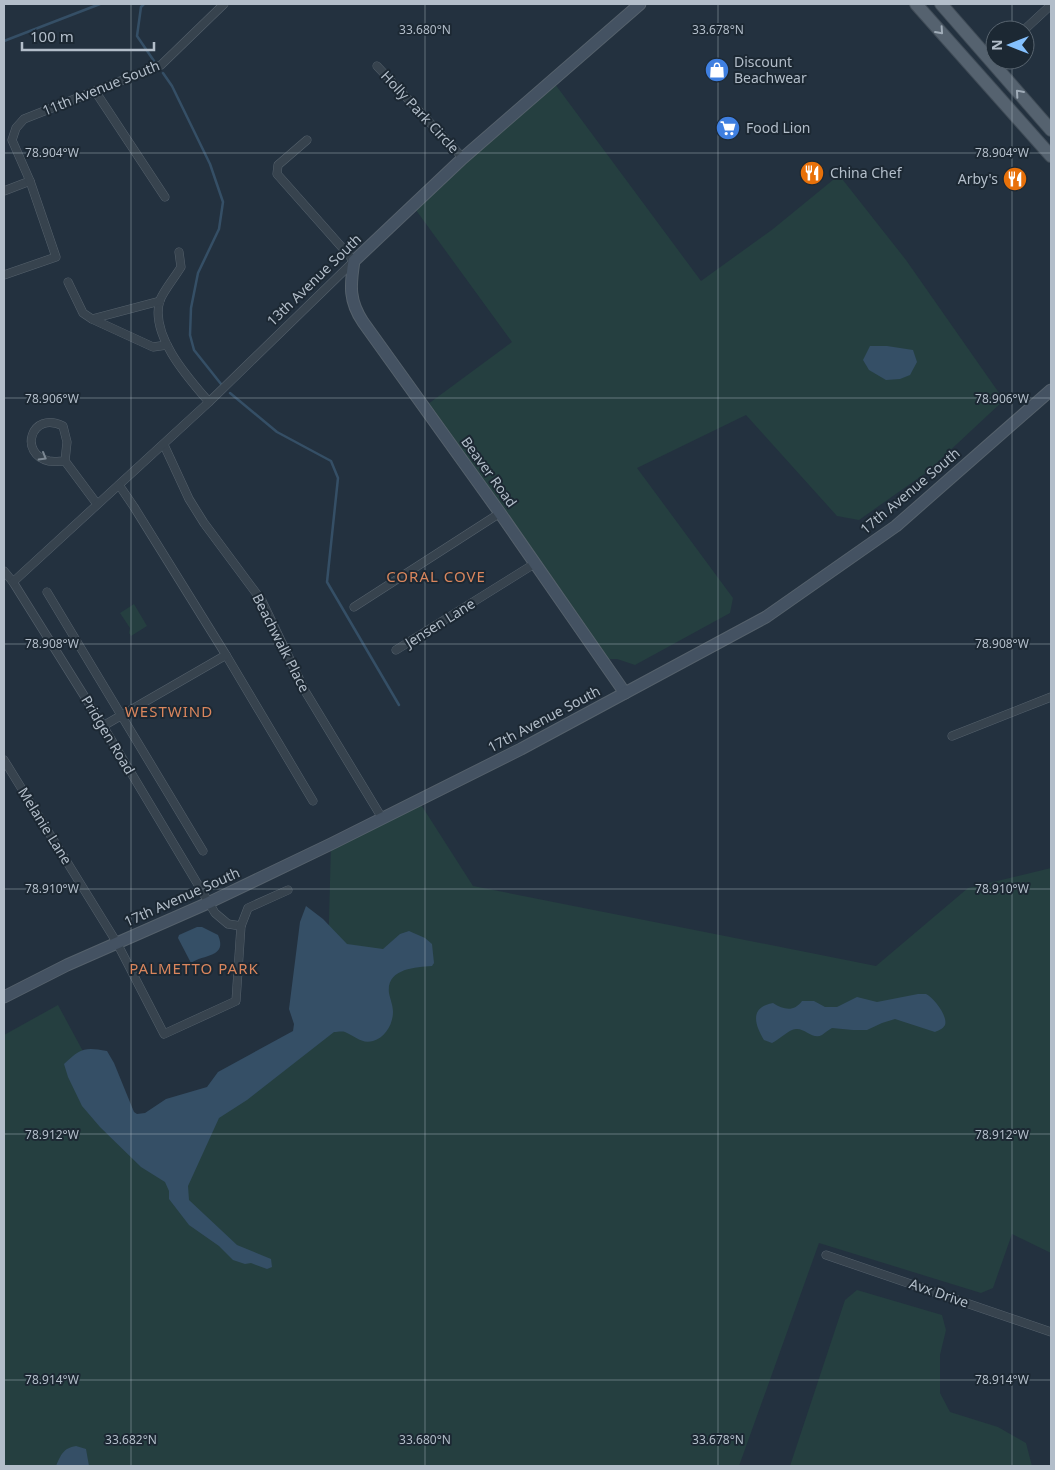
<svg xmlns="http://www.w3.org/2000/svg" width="1055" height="1470" font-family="'Noto Sans',sans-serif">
<rect width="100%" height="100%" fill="#23313f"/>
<g fill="#253f40">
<polygon points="552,80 701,281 773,229 839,175 906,260 1004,400 927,472 859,520 837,516 746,415 637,468 733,598 730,613 635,665 617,659 601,659 424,407 512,342 413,206"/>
<polygon points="134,604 147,626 131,636 129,633 130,628 120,613"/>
<polygon points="418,800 473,886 876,966 968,888 1051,868 1051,1253 1012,1234 993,1288 981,1293 819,1243 739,1466 4,1466 4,1035 58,1005 132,1142 326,1032 331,844"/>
<polygon points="857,1290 942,1315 946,1330 940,1355 940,1393 950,1412 998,1427 1026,1443 1032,1466 790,1466 845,1300"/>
</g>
<g fill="#354f66">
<polygon points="870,346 887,346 913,350 917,362 910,375 900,379 886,380 869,370 863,360"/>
<path d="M306 906 323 919 347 944 383 949 400 934 409 931 425 938 432 944 434 963 432 966C415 967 386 969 389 993 390 999 393 1005 393 1012 393 1024 385 1038 373 1041 361 1044 355 1036 345 1032 342 1031 337 1032 334 1032L247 1100 219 1118 188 1186 189 1200 237 1245 271 1259 272 1267 267 1269 251 1263 245 1264 233 1260 219 1246 189 1225 169 1199V1191L165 1182 141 1167 100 1127 82 1106 68 1077 64 1064C81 1048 85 1047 107 1051L114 1063 134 1112 137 1114 145 1113 166 1099 207 1087 218 1072 293 1031 294 1024 289 1009 300 922Z"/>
<path d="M197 927H202L218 935C228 958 203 954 191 963L178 938 179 935Z"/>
<path d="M918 994C920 994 924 994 926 994 934 998 948 1016 945 1025 943 1029 939 1030 935 1032L895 1019 882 1023 867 1030H853L832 1028C828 1030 825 1033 822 1035 813 1040 805 1028 796 1029 789 1029 779 1040 772 1043L764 1040C754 1024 750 1007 773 1003 784 1010 794 1012 802 1001H814L825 1007H837L857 997 877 1002Z"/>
<path d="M76 1446 86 1449 89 1466H56C61 1455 63 1448 76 1446Z"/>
</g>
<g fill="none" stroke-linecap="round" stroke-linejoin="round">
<g stroke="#354f66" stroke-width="2.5">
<polyline points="144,4 141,7 137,36 154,61"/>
<polyline points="4,41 100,4"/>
<polyline points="163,73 172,86 210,164 223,202 219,229 198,273 191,308 190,335 194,350 221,384"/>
<polyline points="230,393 277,432 331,461 338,478 327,582 399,705"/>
</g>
<g stroke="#55616c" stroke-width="9">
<g id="street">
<polyline points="1024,30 1051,5"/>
<polyline points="377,66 463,158"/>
<polyline points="95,91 165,197"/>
<polyline points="4,191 30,181"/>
<path d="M179 252 181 267C175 277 164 290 160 300 149 335 189 379 209 402"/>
<polyline points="4,275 56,257 30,181 12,140 16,128 24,119 161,65 224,4"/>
<polyline points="68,282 83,313 92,319"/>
<polyline points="160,301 92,319 153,347 167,345"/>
<polyline points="164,445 189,499 204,523 262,601 305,691 382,818"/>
<path d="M65 461C60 461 54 462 49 461 18 454 31 410 63 426L67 442 65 461 97 504"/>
<polyline points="4,571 13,582 103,726 215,913 228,924 241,926"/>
<polyline points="13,582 209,402 354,261 277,174 278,165 307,140"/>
<polyline points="47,592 203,851"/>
<polyline points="354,607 500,513"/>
<polyline points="396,650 534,564"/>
<polyline points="226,655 313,801"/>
<polyline points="103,726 226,655 134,507 119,485"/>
<polyline points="952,736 1051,697"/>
<polyline points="4,760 117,943 164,1034 236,1001 241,926 248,908 288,890"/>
<polyline points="826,1255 1051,1332"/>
</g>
</g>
<g stroke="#55616c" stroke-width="13">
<g id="secondary">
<path d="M625 693 500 513 363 322C349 301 350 286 354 261L463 158 640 4"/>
<polyline points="4,997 67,965 208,903 331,844 521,749 766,617 896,526 1051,390"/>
</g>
</g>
<g stroke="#404c57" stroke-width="14">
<g id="primary">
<polyline points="916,4 1051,156"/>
<polyline points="941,4 1051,130"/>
</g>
</g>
<use href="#street" stroke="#37434e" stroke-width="8"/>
<use href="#secondary" stroke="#445262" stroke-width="11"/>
<use href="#primary" stroke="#55626f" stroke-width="12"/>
</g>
<defs><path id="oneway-chevron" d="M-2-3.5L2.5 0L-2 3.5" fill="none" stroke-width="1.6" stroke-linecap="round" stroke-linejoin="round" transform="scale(1.25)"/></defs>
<g stroke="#a0acb8">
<use href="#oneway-chevron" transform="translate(940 31) rotate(48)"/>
<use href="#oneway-chevron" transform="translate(1019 93) rotate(-131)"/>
</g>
<use stroke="#7b8792" href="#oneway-chevron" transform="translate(43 457) rotate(30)"/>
<path fill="none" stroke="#b3beca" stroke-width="1" stroke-opacity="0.45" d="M131 4V1466M425 4V1466M718 4V1466M1012 4V30M1012 60V1466M4 153H1051M4 398H1051M4 644H1051M4 889H1051M4 1134H1051M4 1380H1051"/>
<defs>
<g id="shop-disc" transform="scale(1.25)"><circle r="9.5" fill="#3f7fe0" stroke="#1c2833"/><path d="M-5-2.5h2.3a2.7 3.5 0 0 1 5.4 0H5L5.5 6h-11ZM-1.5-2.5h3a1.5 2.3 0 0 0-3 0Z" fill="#fff"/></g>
<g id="supermarket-disc" transform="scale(1.25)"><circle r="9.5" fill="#3f7fe0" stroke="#1c2833"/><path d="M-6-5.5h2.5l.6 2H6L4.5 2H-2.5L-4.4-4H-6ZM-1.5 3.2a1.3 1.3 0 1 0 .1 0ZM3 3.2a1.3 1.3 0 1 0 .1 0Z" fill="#fff"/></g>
<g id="restaurant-disc" transform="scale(1.25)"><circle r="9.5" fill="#e8710a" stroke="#1c2833"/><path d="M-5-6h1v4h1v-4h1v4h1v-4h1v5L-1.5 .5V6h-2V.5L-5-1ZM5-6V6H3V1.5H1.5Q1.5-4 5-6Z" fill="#fff"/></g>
</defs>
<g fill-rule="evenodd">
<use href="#shop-disc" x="717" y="70"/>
<use href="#supermarket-disc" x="728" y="128"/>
<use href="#restaurant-disc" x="812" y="173"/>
<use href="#restaurant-disc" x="1015" y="179"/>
</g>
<g text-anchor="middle" stroke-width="4" stroke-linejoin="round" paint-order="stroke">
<g font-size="14" fill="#b3beca" stroke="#1c2833" text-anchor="start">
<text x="734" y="67">Discount<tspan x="734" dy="16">Beachwear</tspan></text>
<text x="746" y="133">Food Lion</text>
<text x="830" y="178">China Chef</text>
<text x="998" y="184" text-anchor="end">Arby's</text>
</g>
<g font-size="14" fill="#b3beca" stroke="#1c2833">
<text transform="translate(101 88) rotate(-22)" y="5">11th Avenue South</text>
<text transform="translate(420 112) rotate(47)" y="5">Holly Park Circle</text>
<text transform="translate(314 280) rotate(-44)" y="5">13th Avenue South</text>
<text transform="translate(489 472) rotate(54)" y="5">Beaver Road</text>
<text transform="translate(910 491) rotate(-40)" y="5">17th Avenue South</text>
<text transform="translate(440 623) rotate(-32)" y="5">Jensen Lane</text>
<text transform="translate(281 643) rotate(63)" y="5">Beachwalk Place</text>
<text transform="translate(544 719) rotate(-28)" y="5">17th Avenue South</text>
<text transform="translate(108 735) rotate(59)" y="5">Pridgen Road</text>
<text transform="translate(45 826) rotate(58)" y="5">Melanie Lane</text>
<text transform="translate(182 897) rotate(-24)" y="5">17th Avenue South</text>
<text transform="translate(939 1293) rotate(19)" y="5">Avx Drive</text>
</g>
<g font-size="15" letter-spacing="1" fill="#da865d" stroke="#1c2833">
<text x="436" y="582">CORAL COVE</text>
<text x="169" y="717">WESTWIND</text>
<text x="194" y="974">PALMETTO PARK</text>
</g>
</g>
<g font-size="12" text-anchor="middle" fill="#b3beca" stroke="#1c2833" stroke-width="4" stroke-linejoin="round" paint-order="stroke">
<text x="425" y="34">33.680°N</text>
<text x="718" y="34">33.678°N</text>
<text x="1002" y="157">78.904°W</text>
<text x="52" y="157">78.904°W</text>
<text x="1002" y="403">78.906°W</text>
<text x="52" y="403">78.906°W</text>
<text x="1002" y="648">78.908°W</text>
<text x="52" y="648">78.908°W</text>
<text x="1002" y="893">78.910°W</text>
<text x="52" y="893">78.910°W</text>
<text x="1002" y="1139">78.912°W</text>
<text x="52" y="1139">78.912°W</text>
<text x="1002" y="1384">78.914°W</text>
<text x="52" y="1384">78.914°W</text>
<text x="131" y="1444">33.682°N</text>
<text x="425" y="1444">33.680°N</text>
<text x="718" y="1444">33.678°N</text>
</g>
<rect width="1055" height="1470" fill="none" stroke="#b3beca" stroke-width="10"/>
<g transform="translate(1010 45) rotate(270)"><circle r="24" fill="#1c2833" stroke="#58646f"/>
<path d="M0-4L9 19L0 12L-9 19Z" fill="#84c0fd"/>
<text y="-8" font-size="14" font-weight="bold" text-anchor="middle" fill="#b3beca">N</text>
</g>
<path d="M22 42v8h132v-8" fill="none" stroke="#b3beca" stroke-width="2.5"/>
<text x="30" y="42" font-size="15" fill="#b3beca" stroke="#1c2833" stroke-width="4" paint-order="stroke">100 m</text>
</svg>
